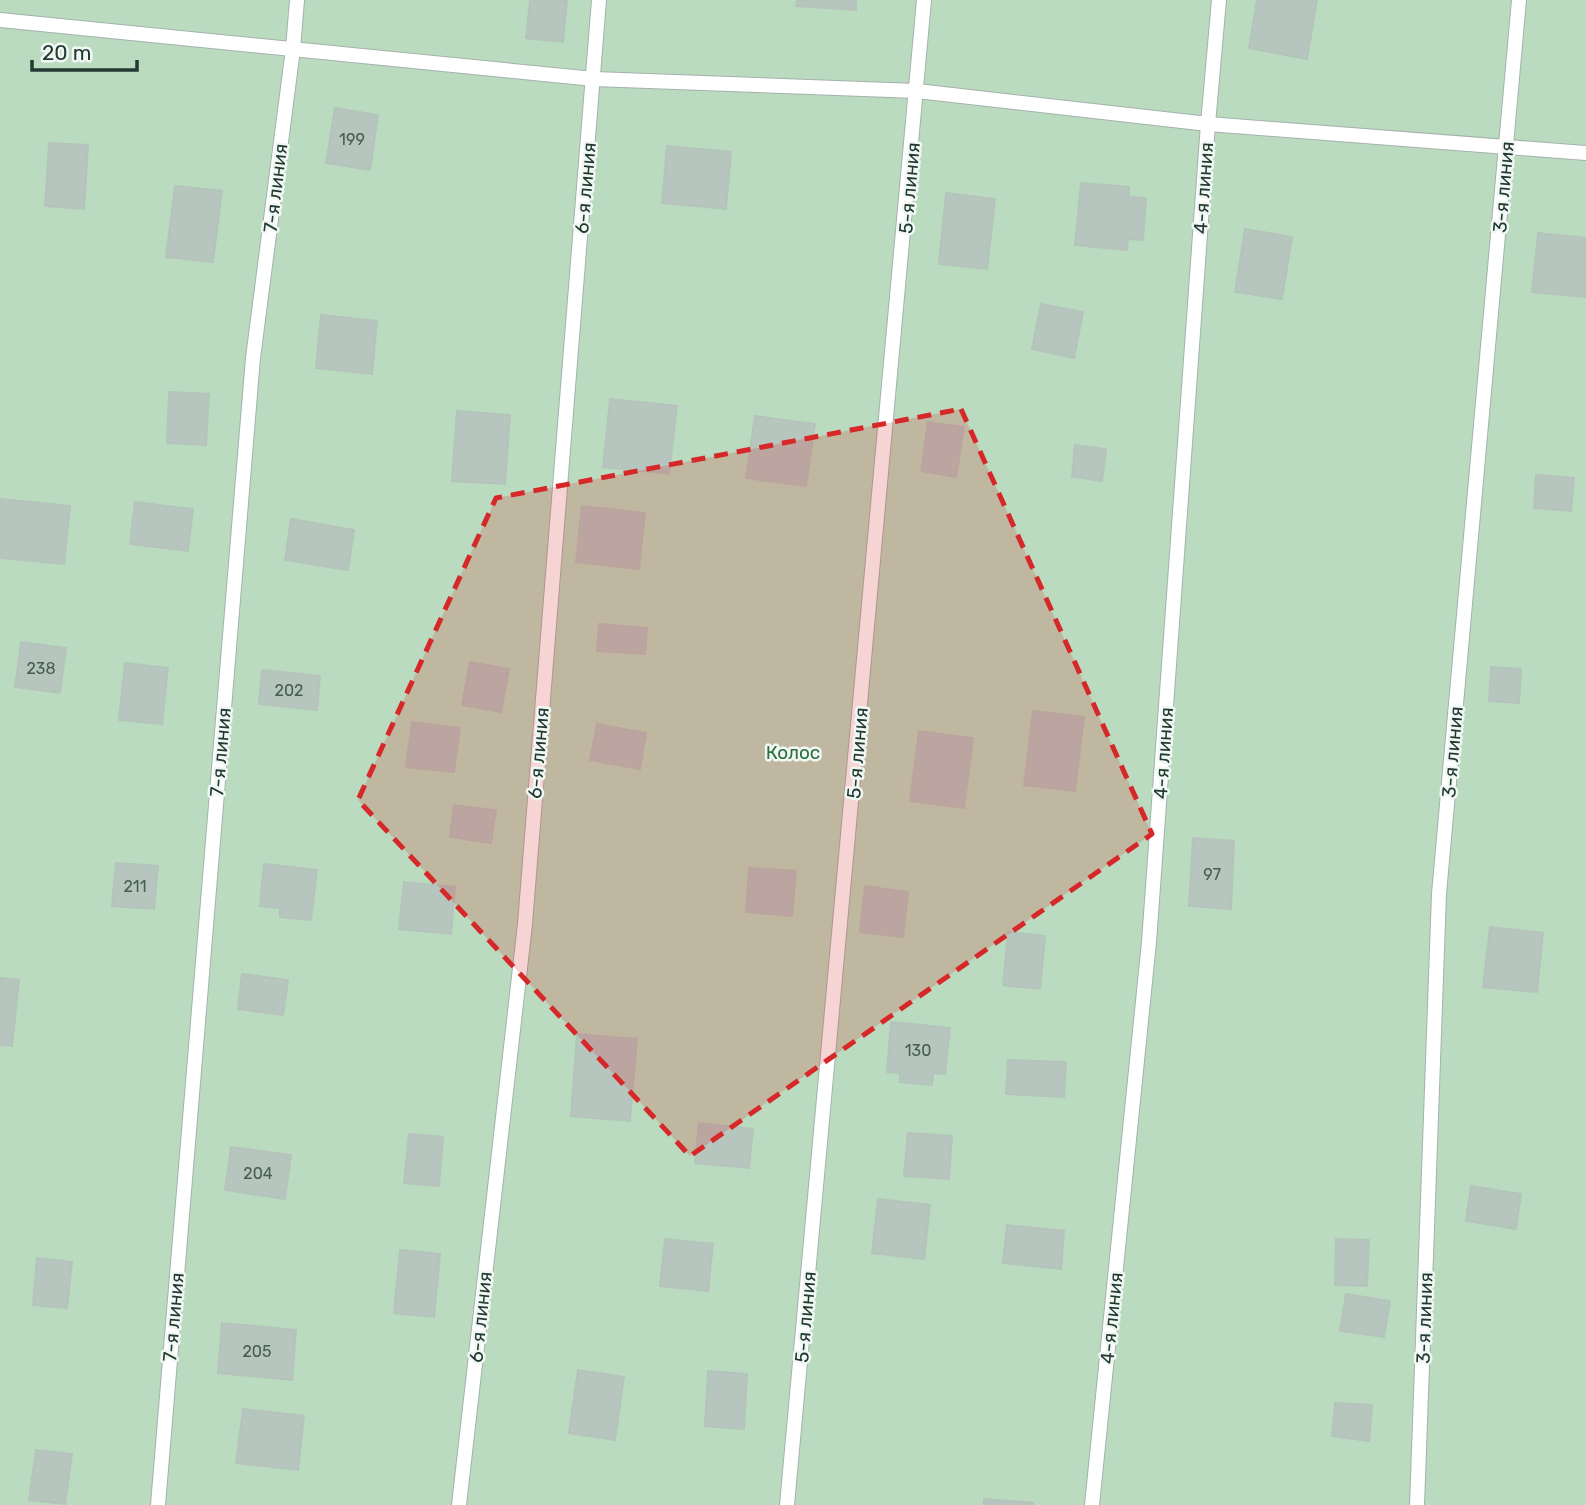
<svg xmlns="http://www.w3.org/2000/svg" width="1586" height="1505" font-family="Rubik,sans-serif">
<rect width="100%" height="100%" fill="#e1ebe5"/>
<rect fill="#bbdbc0" x="0" y="0" width="1586" height="1505"/>
<g fill="#b6c5be" stroke="#b4c4bb" stroke-width="2">
<polygon points="530,0 567,0 563,42 526,38"/>
<polygon points="797,0 856,0 856,10 796,6"/>
<polygon points="1257,0 1317,0 1307,59 1249,48"/>
<polygon points="335,108 378,115 370,170 326,163"/>
<polygon points="49,143 88,145 84,209 45,206"/>
<polygon points="667,146 731,152 726,209 662,203"/>
<polygon points="1081,183 1129,187 1129,197 1146,198 1143,240 1128,239 1127,250 1075,245"/>
<polygon points="175,186 222,191 213,262 166,257"/>
<polygon points="946,193 995,199 987,269 939,264"/>
<polygon points="1245,229 1292,237 1282,299 1235,292"/>
<polygon points="1538,233 1586,238 1586,297 1532,292"/>
<polygon points="1041,304 1083,312 1074,358 1032,349"/>
<polygon points="321,315 377,321 372,374 316,368"/>
<polygon points="169,392 209,394 206,445 167,443"/>
<polygon points="610,399 677,406 669,474 603,467"/>
<polygon points="457,411 510,415 505,484 452,481"/>
<polygon points="755,416 815,424 806,486 746,478"/>
<polygon points="928,422 964,427 956,477 921,471"/>
<polygon points="1075,445 1106,449 1102,481 1072,477"/>
<polygon points="1536,475 1574,478 1571,511 1534,508"/>
<polygon points="0,499 70,506 64,564 0,558"/>
<polygon points="135,502 193,509 188,551 130,544"/>
<polygon points="582,506 645,513 639,569 576,562"/>
<polygon points="291,519 354,530 348,570 285,560"/>
<polygon points="599,624 647,628 645,654 597,651"/>
<polygon points="21,642 66,648 60,693 15,687"/>
<polygon points="470,662 509,669 501,712 462,705"/>
<polygon points="125,663 168,668 162,724 119,720"/>
<polygon points="1491,667 1521,669 1519,703 1489,701"/>
<polygon points="262,670 320,676 317,710 259,704"/>
<polygon points="1033,711 1084,717 1075,791 1024,785"/>
<polygon points="412,722 460,728 454,772 406,767"/>
<polygon points="597,724 646,733 640,769 590,760"/>
<polygon points="919,731 973,738 964,808 910,801"/>
<polygon points="454,805 496,810 491,843 450,837"/>
<polygon points="1193,838 1234,841 1231,909 1189,906"/>
<polygon points="116,863 158,866 154,909 112,906"/>
<polygon points="264,864 317,870 311,920 280,917 280,908 260,906"/>
<polygon points="749,868 796,871 792,916 746,912"/>
<polygon points="404,882 455,887 451,934 399,929"/>
<polygon points="865,886 908,892 903,937 860,932"/>
<polygon points="1490,927 1543,933 1537,992 1483,987"/>
<polygon points="1008,932 1045,936 1040,989 1003,985"/>
<polygon points="242,974 288,980 283,1015 238,1009"/>
<polygon points="0,978 19,980 12,1046 0,1045"/>
<polygon points="891,1022 950,1028 945,1074 933,1073 932,1085 900,1082 900,1073 887,1072"/>
<polygon points="577,1034 637,1039 630,1121 571,1116"/>
<polygon points="1008,1060 1066,1062 1064,1097 1006,1094"/>
<polygon points="699,1123 753,1129 749,1168 695,1163"/>
<polygon points="908,1133 952,1136 949,1179 904,1176"/>
<polygon points="409,1134 443,1137 439,1186 404,1183"/>
<polygon points="231,1147 291,1155 285,1199 225,1190"/>
<polygon points="1471,1186 1521,1194 1516,1229 1466,1221"/>
<polygon points="878,1199 930,1205 924,1259 872,1253"/>
<polygon points="1007,1225 1064,1231 1061,1269 1003,1263"/>
<polygon points="665,1239 713,1244 708,1291 660,1286"/>
<polygon points="1336,1239 1369,1240 1367,1286 1335,1285"/>
<polygon points="400,1250 440,1254 434,1317 394,1313"/>
<polygon points="37,1258 72,1262 67,1308 33,1305"/>
<polygon points="1346,1294 1390,1301 1384,1337 1340,1331"/>
<polygon points="222,1323 296,1330 292,1380 218,1373"/>
<polygon points="578,1370 624,1377 615,1440 569,1433"/>
<polygon points="708,1371 747,1374 744,1429 705,1426"/>
<polygon points="1335,1403 1372,1405 1369,1441 1332,1436"/>
<polygon points="243,1409 304,1416 298,1470 236,1463"/>
<polygon points="36,1450 72,1454 65,1504 29,1500"/>
<polygon points="984,1499 1033,1503 1033,1505 984,1505"/>
</g>
<g fill="none" stroke-linecap="round" stroke-linejoin="round">
<g stroke="#a4b2ab" stroke-width="16">
<g id="lane">
<polyline points="0,20 594,79 917,91 1208,124 1586,153"/>
<polyline points="158,1505 253,358 293,49 297,0"/>
<polyline points="459,1505 525,924 599,0"/>
<polyline points="787,1505 924,0"/>
<polyline points="1092,1505 1149,942 1208,124 1219,0"/>
<polyline points="1417,1505 1439,894 1519,0"/>
</g>
</g>
<use href="#lane" stroke="#fff" stroke-width="14"/>
</g>
<path fill="#d62828" fill-opacity="0.2" stroke="#d62828" stroke-width="5" stroke-dasharray="14 9" stroke-linejoin="round" d="M961 409 1152 834 690 1156 358 800 496 498Z"/>
<g text-anchor="middle" stroke-width="5" stroke-linejoin="round" paint-order="stroke">
<g font-size="16" fill="#475d54">
<text x="352" y="145">199</text>
<text x="41" y="674">238</text>
<text x="289" y="696">202</text>
<text x="1212" y="880">97</text>
<text x="135" y="892">211</text>
<text x="918" y="1056">130</text>
<text x="258" y="1179">204</text>
<text x="257" y="1357">205</text>
</g>
<g font-size="19" fill="#223a31" stroke="#f1f8f4">
<text transform="translate(1503 187) rotate(-85)" y="7">3-я линия</text>
<text transform="translate(275 188) rotate(-83)" y="7">7-я линия</text>
<text transform="translate(585 188) rotate(-85)" y="7">6-я линия</text>
<text transform="translate(909 188) rotate(-85)" y="7">5-я линия</text>
<text transform="translate(1203 188) rotate(-86)" y="7">4-я линия</text>
<text transform="translate(220 752) rotate(-85)" y="7">7-я линия</text>
<text transform="translate(1452 752) rotate(-85)" y="7">3-я линия</text>
<text transform="translate(538 753) rotate(-85)" y="7">6-я линия</text>
<text transform="translate(857 753) rotate(-85)" y="7">5-я линия</text>
<text transform="translate(1163 753) rotate(-86)" y="7">4-я линия</text>
<text transform="translate(173 1317) rotate(-85)" y="7">7-я линия</text>
<text transform="translate(480 1317) rotate(-84)" y="7">6-я линия</text>
<text transform="translate(805 1317) rotate(-85)" y="7">5-я линия</text>
<text transform="translate(1111 1318) rotate(-84)" y="7">4-я линия</text>
<text transform="translate(1424 1318) rotate(-88)" y="7">3-я линия</text>
</g>
<g font-size="19" fill="#2e6f40" stroke="#f1f8f4">
<text x="793" y="759">Колос</text>
</g>
</g>
<path d="M32 60v10h105v-10" fill="none" stroke="#223a31" stroke-width="3.5"/>
<text x="42" y="60" font-size="21" fill="#223a31" stroke="#f1f8f4" stroke-width="5" paint-order="stroke">20 m</text>
</svg>
